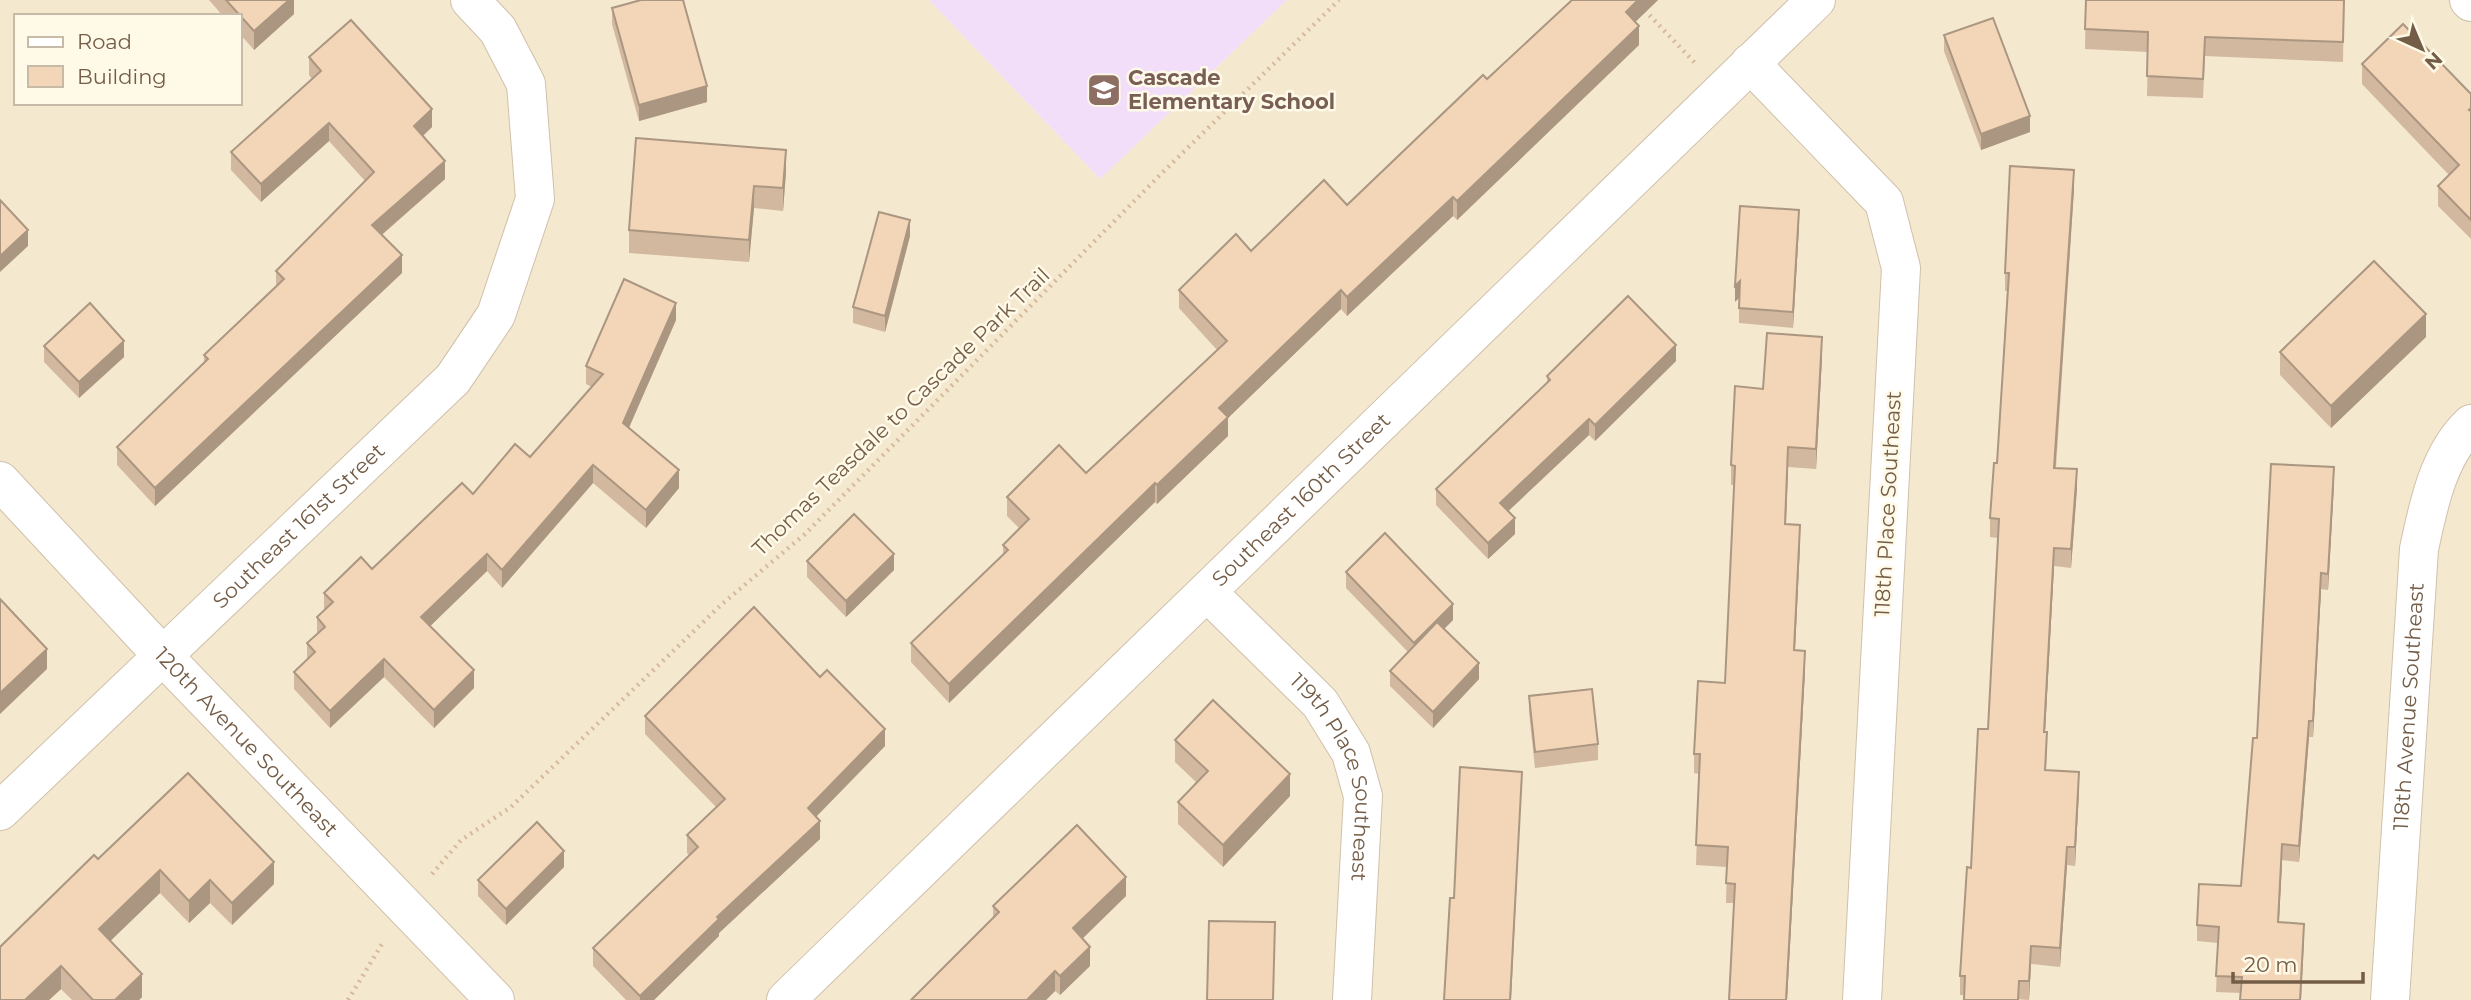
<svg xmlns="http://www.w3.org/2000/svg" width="2471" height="1000" font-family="Montserrat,sans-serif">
<rect width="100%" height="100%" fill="#fdf5e1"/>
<path fill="#f4e8cf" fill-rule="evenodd" d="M0 0H929L1100 179 1287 0H2471V1000H0ZM16 16H240V103H16Z"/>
<polygon fill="#f2def9" points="929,0 1287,0 1100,179"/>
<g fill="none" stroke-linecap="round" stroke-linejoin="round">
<g stroke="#d0c0ab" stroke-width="40">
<g id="minor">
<polyline points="2469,0 2471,2"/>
<polyline points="1750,63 1884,202 1901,268 1862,1000"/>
<path id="s1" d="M0 481 164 657 495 1000"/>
<path id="s2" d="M1208 593 1320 703 1351 753 1363 796 1352 1000"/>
<path id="s3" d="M0 811 453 379 496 315 535 199 526 84 498 30 470 0"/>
<path id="s4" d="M786 1000 1816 0"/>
<path id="s5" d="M2390 1000 2419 549C2428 507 2438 455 2471 424"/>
</g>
</g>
<g stroke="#d7ba9c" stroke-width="4.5" stroke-dasharray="2 5" stroke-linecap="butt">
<polyline points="1635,0 1695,63"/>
<polyline points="432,874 461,840 511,807 722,604 805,534 1161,174 1339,0"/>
<polyline points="348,1000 382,944"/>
</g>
<use href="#minor" stroke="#fff" stroke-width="38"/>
</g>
<g fill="#d1b89e">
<polygon points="209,0 294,0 294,14 254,50 240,34 240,16 223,16"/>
<polygon points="1572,0 1658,0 1635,22 1639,45 1457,220 1453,216 1347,316 1341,309 1228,418 1228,436 1157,504 1155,502 949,703 911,662 911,643 1003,554 1003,545 1020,529 1007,516 1007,497 1086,473 1217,350 1179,308 1179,290 1251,251 1347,205 1487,79"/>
<polygon points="2086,0 2344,0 2343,62 2205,56 2203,98 2147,96 2148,52 2085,49"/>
<polygon points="612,8 707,102 639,121 612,24"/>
<polygon points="1944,35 2030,132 1981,150 1944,51"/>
<polygon points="309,57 432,127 423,136 445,179 382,235 402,273 155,506 117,465 117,447 204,363 204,355 276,286 276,271 365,181 329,141 261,202 231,170 231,152 312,79 309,75"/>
<polygon points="2362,64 2471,94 2471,239 2438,206 2438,186 2449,175 2362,84"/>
<polygon points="786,172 783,211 754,208 749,262 629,253 629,230"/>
<polygon points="2074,189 2056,468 2077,488 2071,568 2054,566 2045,732 2047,751 2046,770 2079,790 2075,866 2067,865 2060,967 2031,964 2029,1000 1960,995 1960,976 1971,868 1988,729 1998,538 1990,537 1990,518 1997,463 2007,291 2005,291 2005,273"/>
<polygon points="1799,226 1793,328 1739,323 1739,298 1735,302"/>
<polygon points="910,236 885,332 853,323 853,307"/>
<polygon points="676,320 629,428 679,488 646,528 593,483 502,588 487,571 430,626 474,688 434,728 384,677 330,728 294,689 294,672 307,659 307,643 317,635 317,617 324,610 324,593 372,569 473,494 530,457 592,387 586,384 586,366"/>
<polygon points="2426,337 2331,428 2280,375 2280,352"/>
<polygon points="44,346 124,357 79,398 44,362"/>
<polygon points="1822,357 1816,469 1788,467 1786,524 1800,544 1795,650 1805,671 1787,1000 1729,1000 1734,903 1726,903 1727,867 1696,865 1699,774 1694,773 1694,754 1725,683 1734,485 1731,485 1731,465 1763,389"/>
<polygon points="1676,361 1595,441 1589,435 1508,511 1515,534 1488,559 1436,505 1436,489 1547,383 1547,376"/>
<polygon points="2334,483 2328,590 2321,589 2313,737 2309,737 2299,862 2282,860 2279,922 2304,940 2241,993 2216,992 2218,943 2197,941 2197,925 2241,886 2257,738"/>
<polygon points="807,561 894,570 846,617 807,577"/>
<polygon points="1346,572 1453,620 1444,629 1479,679 1433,728 1390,686 1390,671 1408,652 1346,588"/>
<polygon points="1529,696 1598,744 1598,760 1535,768 1529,712"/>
<polygon points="645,716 885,746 816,817 820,839 719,933 719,936 654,1000 626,1000 593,966 593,948 689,855 687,853 687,835 716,807 645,734"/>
<polygon points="1175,740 1290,796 1223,867 1178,824 1178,802 1196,782 1175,762"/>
<polygon points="98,859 274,884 232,925 210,903 189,923 160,893 110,941 142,997 139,1000 72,1000 61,989 49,1000 0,1000"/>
<polygon points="564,867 506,925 478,896 478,880"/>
<polygon points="1126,896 1082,938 1090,966 1060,995 1055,991 1046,1000 911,1000 993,918 993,906"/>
</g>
<g fill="#aa9681">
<polygon points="289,0 294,0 294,14 254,50 254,31"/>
<polygon points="1638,0 1658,0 1626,31 1626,12"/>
<polygon points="1639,26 1639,45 1457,220 1457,201"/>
<polygon points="707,86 707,102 639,121 639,105"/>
<polygon points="432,109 432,127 414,144 414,126"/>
<polygon points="2030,116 2030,132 1981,150 1981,134"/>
<polygon points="329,123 329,141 261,202 261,184"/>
<polygon points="786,150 786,172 783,211 783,188"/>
<polygon points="445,161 445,179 372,243 372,225"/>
<polygon points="2074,170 2074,189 2054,486 2054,468"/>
<polygon points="754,186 754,208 749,262 749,240"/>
<polygon points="1453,197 1453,216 1347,316 1347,297"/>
<polygon points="1799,210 1799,226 1793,328 1793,312"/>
<polygon points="910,220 910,236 885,332 885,316"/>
<polygon points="28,230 28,246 0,272 0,256"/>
<polygon points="402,255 402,273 155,506 155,488"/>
<polygon points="1740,281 1740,297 1735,302 1735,286"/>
<polygon points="1341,290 1341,309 1228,418 1228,436 1157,504 1157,485 1219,408"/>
<polygon points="676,303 676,320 623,441 623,423"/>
<polygon points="2426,314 2426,337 2331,428 2331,406"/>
<polygon points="1822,337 1822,357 1816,469 1816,449"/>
<polygon points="124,341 124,357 79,398 79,382"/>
<polygon points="1676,345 1676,361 1595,441 1595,425"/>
<polygon points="1589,419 1589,435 1500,519 1500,503"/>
<polygon points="1788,447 1788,467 1785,544 1785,524"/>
<polygon points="593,465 593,483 502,588 502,570"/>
<polygon points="2334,467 2334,483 2328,590 2328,574"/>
<polygon points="2077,469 2077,488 2071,568 2071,549"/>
<polygon points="679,470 679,488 646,528 646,510"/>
<polygon points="1155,483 1155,502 949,703 949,684"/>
<polygon points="1515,518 1515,534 1488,559 1488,543"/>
<polygon points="1800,525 1800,544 1794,670 1794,650"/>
<polygon points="2054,548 2054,566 2044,751 2044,732"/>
<polygon points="487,554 487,571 421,635 421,617"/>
<polygon points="894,554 894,570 846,617 846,601"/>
<polygon points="2321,573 2321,589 2313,737 2313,721"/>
<polygon points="1453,604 1453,620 1414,659 1414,643"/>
<polygon points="47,649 47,669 0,714 0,693"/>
<polygon points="1805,651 1805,671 1787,1000 1786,1000"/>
<polygon points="384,659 384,677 330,728 330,711"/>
<polygon points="1479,663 1479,679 1433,728 1433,712"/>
<polygon points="474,670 474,688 434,728 434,710"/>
<polygon points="2309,721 2309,737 2299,862 2299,846"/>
<polygon points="885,729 885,746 808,825 808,808"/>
<polygon points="1522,772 1511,1000 1510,1000"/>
<polygon points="2079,772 2079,790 2075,866 2075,847"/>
<polygon points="1290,774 1290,796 1223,867 1223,845"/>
<polygon points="820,821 820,839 719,933 719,936 654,1000 640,1000 640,996 717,917"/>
<polygon points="2282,844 2282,860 2278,938 2278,922"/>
<polygon points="2067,847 2067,865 2060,967 2060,948"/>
<polygon points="564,851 564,867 506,925 506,909"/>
<polygon points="274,862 274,884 232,925 232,903"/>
<polygon points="160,870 160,893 99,952 99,929"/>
<polygon points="1126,877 1126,896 1073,948 1073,928"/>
<polygon points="210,880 210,903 189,923 189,901"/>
<polygon points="2304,924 2304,940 2301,1000 2300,1000"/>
<polygon points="2031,946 2031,964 2029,1000 2029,981"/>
<polygon points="1090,947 1090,966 1060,995 1060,976"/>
<polygon points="61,966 61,989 49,1000 25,1000"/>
<polygon points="1055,971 1055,991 1046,1000 1027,1000"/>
<polygon points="142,974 142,997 139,1000 115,1000"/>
</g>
<g fill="#f3d6b8" stroke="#aa9681" stroke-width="2">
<polygon points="226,0 289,0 254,31"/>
<polygon points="641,0 683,0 707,86 639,105 612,8"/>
<polygon points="1572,0 1638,0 1626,12 1639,26 1457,201 1453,197 1347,297 1341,290 1219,408 1228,417 1157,485 1155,483 949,684 911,643 1008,550 1003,545 1029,519 1007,497 1059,445 1086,473 1227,341 1179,290 1236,234 1251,251 1324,180 1347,205 1483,75 1487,79"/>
<polygon points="2086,0 2344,0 2343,42 2205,37 2203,79 2147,76 2148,32 2085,29"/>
<polygon points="1993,18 2030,116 1981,134 1944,35"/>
<polygon points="351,20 432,109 414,126 445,161 372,225 402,255 155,488 117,447 208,359 204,355 284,279 276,271 374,172 329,123 261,184 231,152 321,71 309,57"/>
<polygon points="2403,24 2471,94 2471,108 2469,110 2471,111 2471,220 2438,186 2459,165 2362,64"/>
<polygon points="636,138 786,150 783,188 754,186 749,240 629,230"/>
<polygon points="2010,166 2074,170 2054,468 2077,469 2071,549 2054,548 2044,732 2047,732 2045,770 2079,772 2075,847 2067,847 2060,948 2031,946 2029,981 2019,981 2018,1000 1964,1000 1965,976 1960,976 1967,867 1971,868 1978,729 1988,729 1999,519 1990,518 1994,463 1997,463 2009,273 2005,273"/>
<polygon points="0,200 28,230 0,256"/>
<polygon points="1740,206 1799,210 1793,312 1739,308 1740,281 1735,286"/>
<polygon points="879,212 910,220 885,316 853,307"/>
<polygon points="2374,261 2426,314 2331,406 2280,352"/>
<polygon points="624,279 676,303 623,423 679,470 646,510 593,465 502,570 487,554 421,617 474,670 434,710 384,659 330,711 294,672 315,652 307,643 325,627 317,617 333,602 324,593 361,557 372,569 462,483 473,494 515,444 530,457 603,374 586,366"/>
<polygon points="1628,296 1676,345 1595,425 1589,419 1500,503 1515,518 1488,543 1436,489 1550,380 1547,376"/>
<polygon points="90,303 124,341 79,382 44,346"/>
<polygon points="1767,333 1822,337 1816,449 1788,447 1785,524 1800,525 1794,650 1805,651 1786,1000 1729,1000 1735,884 1726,883 1728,847 1696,845 1700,754 1694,754 1698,681 1725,683 1735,466 1731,465 1735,386 1763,389"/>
<polygon points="2271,464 2334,467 2328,574 2321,573 2313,721 2309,721 2299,846 2282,844 2278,922 2304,924 2300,1000 2240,1000 2242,977 2216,976 2219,927 2197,925 2199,884 2241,886 2253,738 2257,738"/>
<polygon points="854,514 894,554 846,601 807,561"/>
<polygon points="1385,533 1453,604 1414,643 1346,572"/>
<polygon points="0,599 47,649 0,693"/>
<polygon points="754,607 820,677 827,670 885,729 808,808 820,821 717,917 719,919 640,996 593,948 698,847 687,835 725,799 645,716"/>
<polygon points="1437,622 1479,663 1433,712 1390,671"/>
<polygon points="1592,689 1598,744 1535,752 1529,696"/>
<polygon points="1213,700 1290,774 1223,845 1178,802 1208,771 1175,740"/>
<polygon points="1460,767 1522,772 1510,1000 1444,1000 1450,898 1454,898"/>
<polygon points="188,773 274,862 232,903 210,880 189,901 160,870 99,929 142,974 115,1000 93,1000 61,966 25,1000 0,1000 0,947 94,855 98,859"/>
<polygon points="537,822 564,851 506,909 478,880"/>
<polygon points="1077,825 1126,877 1073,928 1090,947 1060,976 1055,971 1027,1000 911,1000 999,912 993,906"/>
<polygon points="1209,921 1275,922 1273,1000 1207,1000"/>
</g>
<defs>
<g id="school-square" transform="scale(1.75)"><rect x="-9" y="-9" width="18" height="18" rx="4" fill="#8d6e63" stroke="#fff9e8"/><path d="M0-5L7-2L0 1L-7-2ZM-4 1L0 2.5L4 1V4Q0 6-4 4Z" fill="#fff"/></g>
</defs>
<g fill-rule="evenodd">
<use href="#school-square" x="1104" y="90"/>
</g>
<g text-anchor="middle" stroke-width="5" stroke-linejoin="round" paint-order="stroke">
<g font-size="21" font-weight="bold" fill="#785e54" stroke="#fff9e8" text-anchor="start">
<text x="1128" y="85">Cascade<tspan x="1128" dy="24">Elementary School</tspan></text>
</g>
<g font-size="21" fill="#745d47" stroke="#fff9e8">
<text transform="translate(901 412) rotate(-44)" y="7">Thomas Teasdale to Cascade Park Trail</text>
<text dy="7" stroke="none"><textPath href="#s4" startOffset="718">Southeast 160th Street</textPath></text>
<text transform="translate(1888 504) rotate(-87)" y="7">118th Place Southeast</text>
<text dy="7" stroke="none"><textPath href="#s3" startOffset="413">Southeast 161st Street</textPath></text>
<text dy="7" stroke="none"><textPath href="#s5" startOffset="294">118th Avenue Southeast</textPath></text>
<text dy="7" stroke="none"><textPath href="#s1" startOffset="359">120th Avenue Southeast</textPath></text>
<text dy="7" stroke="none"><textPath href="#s2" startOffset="233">119th Place Southeast</textPath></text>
</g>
</g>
<rect x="14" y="14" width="228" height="91" fill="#fff9e8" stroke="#c7bba8" stroke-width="2"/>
<rect x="28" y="37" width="35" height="10" fill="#ffffff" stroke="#c7bba8" stroke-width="2"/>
<text x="77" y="49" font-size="21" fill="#745d47">Road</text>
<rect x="28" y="66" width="35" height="21" fill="#f3d6b8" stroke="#c7bba8" stroke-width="2"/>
<text x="77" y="84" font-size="21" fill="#745d47">Building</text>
<g transform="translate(2422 49) rotate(136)" stroke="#fff9e8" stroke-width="5" paint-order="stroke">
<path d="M0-5L12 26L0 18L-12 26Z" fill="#745d47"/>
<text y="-10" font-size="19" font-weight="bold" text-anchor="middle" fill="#745d47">N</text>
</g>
<path d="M2233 972v10h130v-10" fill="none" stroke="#745d47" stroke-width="3.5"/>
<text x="2244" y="972" font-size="21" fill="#745d47" stroke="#fff9e8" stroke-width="5" paint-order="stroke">20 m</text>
</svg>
